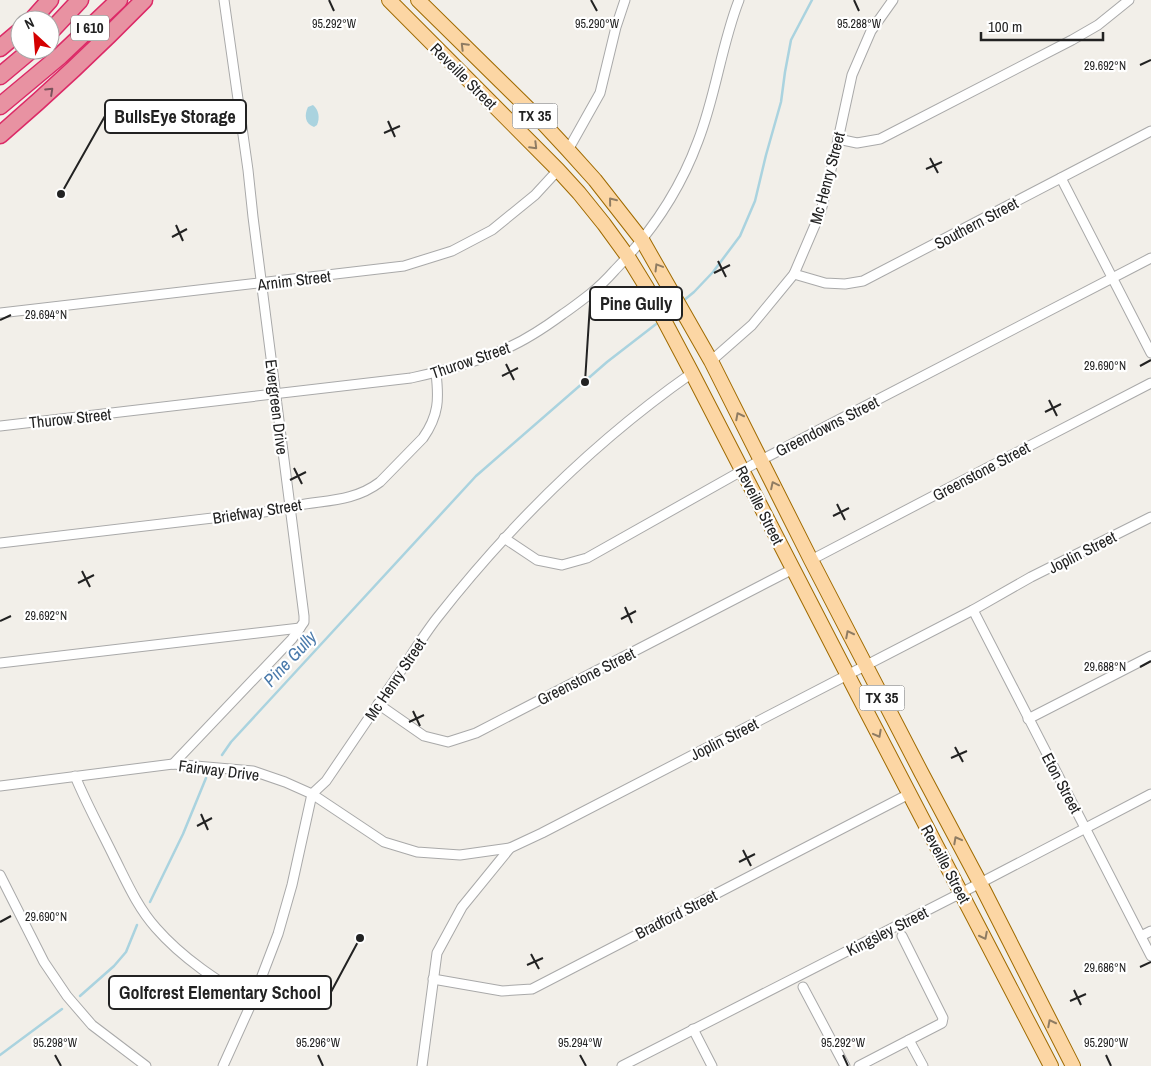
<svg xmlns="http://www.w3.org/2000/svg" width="1151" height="1066" font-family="'Archivo Narrow',sans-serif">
<rect width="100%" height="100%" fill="#f2efe9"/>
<path fill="#aad3df" d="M313 105C319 110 320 118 317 125L314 127C305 124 304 115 308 107Z"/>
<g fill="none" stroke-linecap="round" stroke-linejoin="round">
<g stroke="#aad3df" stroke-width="2.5">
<polyline points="683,301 694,292 713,272 740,236 755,201 766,155 781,102 785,72 791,40 812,0"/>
<polyline points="666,315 675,308"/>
<polyline points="222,755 231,742 476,476 607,362 660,321"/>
<polyline points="150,902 183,834 206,778"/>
<polyline points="80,996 114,966 126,952 137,925"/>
<polyline points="0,1055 62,1009"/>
</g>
<g stroke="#a9a9a9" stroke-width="11">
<g id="minor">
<polyline points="838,139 857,143 880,139 1072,40 1098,25 1129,0"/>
<polyline points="568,150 600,93 616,27 625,0"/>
<polyline points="1061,178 1151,353"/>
<polyline points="794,274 825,283 845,284 863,281 1151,131"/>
<polyline points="0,313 404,266 452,251 492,230 535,195 558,170"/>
<polyline points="711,361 752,325 794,274 821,211 836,149 852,75 871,31 893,0"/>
<path d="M0 426 411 378C443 371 475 363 505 349 526 340 544 328 563 314 572 308 581 301 590 294 599 287 607 279 615 270 651 233 680 190 698 141 716 95 721 46 739 0"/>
<polyline points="504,538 537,560 562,565 587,558 761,460 1151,258"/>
<path d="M0 543 272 511C281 509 289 506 299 505 328 500 355 501 380 482L423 438C439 415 439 399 436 373"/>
<polyline points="811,560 981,471 1151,383"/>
<polyline points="973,610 1151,956"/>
<polyline points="0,663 300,628"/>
<polyline points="378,704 424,736 448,742 476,733 793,569"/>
<polyline points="1028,719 1151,656"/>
<polyline points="173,764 292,639 304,622 304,616 253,217 248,170 224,0"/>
<path d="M75 776C87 805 102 832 115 859 127 883 138 908 156 928 183 959 218 981 252 1002"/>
<polyline points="0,786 173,764 253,771 285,782 312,794 384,842 417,852 460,855 510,848"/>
<polyline points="0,875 44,962 67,996 92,1025 146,1066"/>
<polyline points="902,936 943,1018 942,1023 909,1040"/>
<polyline points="1141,936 1151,931"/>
<polyline points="433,979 502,991 532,989 909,794"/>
<polyline points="803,987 845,1066"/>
<polyline points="693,1029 712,1066"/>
<path d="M223 1066 252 1002 278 934 292 885 312 794 326 781C350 746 374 710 398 675 411 656 423 636 437 618 510 525 595 441 692 373"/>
<polyline points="422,1066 437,953 462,907 510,848 542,833 973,610 1031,577 1151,517"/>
<polyline points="622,1066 961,893 1151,794"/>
<polyline points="859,1066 909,1040 923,1066"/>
</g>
</g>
<g stroke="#a06b00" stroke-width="16">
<g id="primary">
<polyline points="389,0 558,170 579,193 604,224 628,257 647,288 692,373 859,697 1051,1066"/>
<polyline points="418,0 542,122 568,150 595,180 642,240 711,361 811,560 922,774 980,883 1073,1066"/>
</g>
</g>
<g stroke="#dc2a67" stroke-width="19">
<g id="motorway">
<polyline points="32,20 50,0"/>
<polyline points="50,32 80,0"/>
<polyline points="0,48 20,31"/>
<polyline points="0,76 31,50"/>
<polyline points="0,106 60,56 119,0"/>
<path d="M0 135C50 92 98 47 144 0"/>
</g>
</g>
<use href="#minor" stroke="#fff" stroke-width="9"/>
<use href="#primary" stroke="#fcd6a4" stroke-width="14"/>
<use href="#motorway" stroke="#e892a2" stroke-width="16"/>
</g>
<defs><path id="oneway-chevron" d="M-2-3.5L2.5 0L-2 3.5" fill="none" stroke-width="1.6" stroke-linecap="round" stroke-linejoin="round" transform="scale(1.25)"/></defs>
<g stroke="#8f7c63">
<use href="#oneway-chevron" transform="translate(464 46) rotate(-135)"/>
<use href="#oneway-chevron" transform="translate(534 146) rotate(45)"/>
<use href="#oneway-chevron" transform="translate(612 201) rotate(-129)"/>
<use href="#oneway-chevron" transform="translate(658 267) rotate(-121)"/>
<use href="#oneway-chevron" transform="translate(739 416) rotate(-117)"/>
<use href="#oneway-chevron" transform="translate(774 485) rotate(-116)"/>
<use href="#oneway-chevron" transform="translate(849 634) rotate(-117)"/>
<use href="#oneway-chevron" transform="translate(878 734) rotate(62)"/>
<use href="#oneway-chevron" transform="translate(957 840) rotate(-118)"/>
<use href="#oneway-chevron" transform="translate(984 936) rotate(63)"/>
<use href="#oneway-chevron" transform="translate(1051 1023) rotate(-117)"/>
</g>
<use stroke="#7b545c" href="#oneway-chevron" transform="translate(50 91) rotate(-43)"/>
<path fill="none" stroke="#222" stroke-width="2" d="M329 0 334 11M591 0 597 11M854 0 859 11M1140 65 1151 60M388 121 395 137M384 133 400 126M930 158 938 173M926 169 942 162M176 225 183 241M172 237 187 229M718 261 726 277M714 273 730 265M0 320 11 315M506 364 514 380M1140 366 1151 360M502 376 518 368M1049 400 1057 416M1045 412 1061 404M294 468 302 484M290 480 306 472M837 504 845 520M833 516 849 508M82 571 90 587M78 583 94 575M625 607 632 623M621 619 636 611M0 621 11 616M1140 667 1151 661M413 711 420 726M409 722 424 715M955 747 963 762M951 758 967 751M201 814 208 830M197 826 212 818M743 850 751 866M739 862 755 854M0 922 11 916M531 954 539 969M527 965 543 958M1140 967 1151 962M1074 990 1081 1005M1070 1001 1086 994M55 1055 61 1066M318 1055 323 1066M580 1055 586 1066M843 1055 848 1066M1106 1055 1111 1066"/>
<g text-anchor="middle" stroke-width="4.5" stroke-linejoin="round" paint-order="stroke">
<g fill="#fff" stroke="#646464" stroke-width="1">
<rect x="71" y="15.5" width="38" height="25" rx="4"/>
<rect x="512.5" y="103.5" width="45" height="25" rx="4"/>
<rect x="859.5" y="685.5" width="45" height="25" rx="4"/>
</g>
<g font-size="15" font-weight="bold" fill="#222">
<text x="90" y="33">I 610</text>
<text x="535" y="121">TX 35</text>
<text x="882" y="703">TX 35</text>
</g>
<g font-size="16" fill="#222" stroke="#fff">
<text transform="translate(464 76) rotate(45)" y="6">Reveille Street</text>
<text transform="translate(827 178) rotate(-75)" y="6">Mc Henry Street</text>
<text transform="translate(976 223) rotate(-28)" y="6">Southern Street</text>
<text transform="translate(294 280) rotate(-7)" y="6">Arnim Street</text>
<text transform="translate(470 360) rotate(-19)" y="6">Thurow Street</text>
<text transform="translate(277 407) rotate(83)" y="6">Evergreen Drive</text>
<text transform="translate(70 418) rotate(-6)" y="6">Thurow Street</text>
<text transform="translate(827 426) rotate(-27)" y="6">Greendowns Street</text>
<text transform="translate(981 471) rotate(-28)" y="6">Greenstone Street</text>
<text transform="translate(760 505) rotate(63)" y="6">Reveille Street</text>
<text transform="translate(257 511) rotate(-9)" y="6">Briefway Street</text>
<text transform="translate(1082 552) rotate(-27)" y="6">Joplin Street</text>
<text transform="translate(586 676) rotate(-27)" y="6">Greenstone Street</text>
<text transform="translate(395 679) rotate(-56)" y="6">Mc Henry Street</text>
<text transform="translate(724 739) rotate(-27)" y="6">Joplin Street</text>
<text transform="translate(219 770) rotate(7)" y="6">Fairway Drive</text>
<text transform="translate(1062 783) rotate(62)" y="6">Eton Street</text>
<text transform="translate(946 864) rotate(62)" y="6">Reveille Street</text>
<text transform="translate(676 914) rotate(-27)" y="6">Bradford Street</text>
<text transform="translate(887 931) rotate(-27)" y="6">Kingsley Street</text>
</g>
<g font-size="18" font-style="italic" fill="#4a7aab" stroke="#fff">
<text transform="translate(290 659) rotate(-47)" y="6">Pine Gully</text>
</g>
</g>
<g font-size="12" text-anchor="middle" fill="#222" stroke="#fff" stroke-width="4.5" stroke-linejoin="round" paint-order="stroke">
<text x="334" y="28">95.292°W</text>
<text x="597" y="28">95.290°W</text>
<text x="859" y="28">95.288°W</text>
<text x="1105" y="70">29.692°N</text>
<text x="46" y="319">29.694°N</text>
<text x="1105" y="370">29.690°N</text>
<text x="46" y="620">29.692°N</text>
<text x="1105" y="671">29.688°N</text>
<text x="46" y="921">29.690°N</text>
<text x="1105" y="972">29.686°N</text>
<text x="55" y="1047">95.298°W</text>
<text x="318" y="1047">95.296°W</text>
<text x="580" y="1047">95.294°W</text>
<text x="843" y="1047">95.292°W</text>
<text x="1106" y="1047">95.290°W</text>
</g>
<path fill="none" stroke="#222" stroke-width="2" d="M61 194L105 116M585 382L590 304M360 938L331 992"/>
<g fill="#222" stroke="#fff" stroke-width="2">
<circle cx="61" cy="194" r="5"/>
<circle cx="585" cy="382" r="5"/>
<circle cx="360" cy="938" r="5"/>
</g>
<g fill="#fff" stroke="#222" stroke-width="2">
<rect x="105" y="100" width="141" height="33" rx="5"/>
<rect x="590" y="287" width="92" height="33" rx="5"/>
<rect x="109" y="976" width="222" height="33" rx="5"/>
</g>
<g font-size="18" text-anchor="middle" font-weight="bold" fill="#222">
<text x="175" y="123">BullsEye Storage</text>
<text x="636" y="310">Pine Gully</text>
<text x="220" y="999">Golfcrest Elementary School</text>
</g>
<g transform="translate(35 35) rotate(334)"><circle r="24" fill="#ffffff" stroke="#a7a7a7"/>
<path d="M0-4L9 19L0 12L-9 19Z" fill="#d40000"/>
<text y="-8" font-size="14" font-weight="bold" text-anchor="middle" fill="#222222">N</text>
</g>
<path d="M981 32v8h122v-8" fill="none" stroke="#222222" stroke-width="2.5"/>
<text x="988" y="32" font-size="15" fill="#222222" stroke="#ffffff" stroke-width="4" paint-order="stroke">100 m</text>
</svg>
